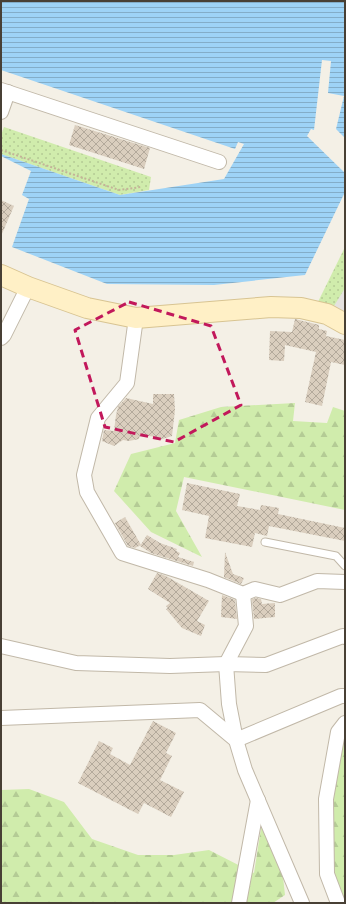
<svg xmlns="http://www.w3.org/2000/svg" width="346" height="904" font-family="'Nunito Sans',sans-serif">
<defs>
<pattern id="forest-firs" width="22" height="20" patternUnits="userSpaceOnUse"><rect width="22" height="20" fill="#d0ecac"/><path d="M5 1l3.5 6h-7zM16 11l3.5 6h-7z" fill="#b4cb95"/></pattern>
<pattern id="park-dots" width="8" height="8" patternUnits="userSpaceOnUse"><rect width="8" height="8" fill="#d0ecac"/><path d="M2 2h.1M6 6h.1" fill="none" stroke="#b4cb95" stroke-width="1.8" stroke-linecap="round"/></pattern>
<pattern id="water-rules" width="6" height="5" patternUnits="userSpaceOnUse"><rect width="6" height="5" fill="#9ed3f6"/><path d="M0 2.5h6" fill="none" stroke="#83adc8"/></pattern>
<pattern id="building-cross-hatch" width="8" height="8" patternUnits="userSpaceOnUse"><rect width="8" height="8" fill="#dacebe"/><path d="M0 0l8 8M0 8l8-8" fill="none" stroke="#b3a99b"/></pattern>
</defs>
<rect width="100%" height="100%" fill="#f4f0e6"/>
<g fill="url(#forest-firs)">
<polygon points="295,403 293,421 327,423 333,407 345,411 345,510 184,477 176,511 202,557 151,532 114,491 131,454 175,443 179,420 221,407"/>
<polygon points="345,732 345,903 333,871 332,800"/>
<polygon points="29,789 64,802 92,839 138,855 174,855 209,850 254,873 262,822 282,868 285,895 273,903 1,903 1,790"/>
</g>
<g fill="url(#park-dots)">
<polygon points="4,127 151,177 149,190 120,195 1,154 1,135"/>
<polygon points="345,247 345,324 314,310"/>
</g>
<polygon fill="#e5e2df" points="345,288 345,314 334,306"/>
<polygon fill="url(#water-rules)" points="1,1 345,1 345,138 336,129 344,96 328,93 331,61 322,60 314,130 311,129 307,136 345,173 345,192 305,275 214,285 107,284 12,247 29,199 22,195 31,171 1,156 1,154 120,195 224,179 244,144 238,142 235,149 1,70"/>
<g fill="url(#building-cross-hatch)">
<polygon points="75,125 150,148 144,169 69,145"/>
<polygon points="1,200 14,206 1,236"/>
<polygon points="295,319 319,325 319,329 327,331 326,336 345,340 345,365 331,362 322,406 305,402 316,352 285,345 284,361 269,360 270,331 292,332"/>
<polygon points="153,394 174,394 175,410 172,436 160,440 157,437 140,435 139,439 129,441 123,440 114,446 102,441 104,430 114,431 116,415 118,407 126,398 153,404"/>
<polygon points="187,483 240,494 237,506 260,510 261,505 279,508 278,514 345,528 345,541 269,526 267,536 255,533 252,547 205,538 209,516 182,510"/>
<polygon points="125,517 141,545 135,548 128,546 115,523"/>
<polygon points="147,535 160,543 177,549 176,551 180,553 178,557 194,562 193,566 151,553 140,546"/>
<polygon points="225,552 233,574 244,578 241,584 224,577"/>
<polygon points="157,573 166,576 209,601 197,621 205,625 201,636 182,628 166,609 168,608 166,606 170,603 148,589"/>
<polygon points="222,595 235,600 237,619 221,617"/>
<polygon points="256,598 261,599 262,604 275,603 275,617 254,619 252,599"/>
<polygon points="153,721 176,733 166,753 172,756 160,780 184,792 171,817 144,803 138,814 78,783 99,741 113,748 110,754 130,765"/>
</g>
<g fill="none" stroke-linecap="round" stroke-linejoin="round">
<g stroke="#c1b8a8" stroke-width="9">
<polyline id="lane" points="265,542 336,556 345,566"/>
</g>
<g stroke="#c1b8a8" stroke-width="16">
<g id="street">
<polyline points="1,90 219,162"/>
<polyline points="1,112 8,92"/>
<polyline points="136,318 127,383 98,418 84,475 87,492 122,553 208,580 243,594 255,589 280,595 317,581 345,582"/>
<polyline points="1,338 4,335 28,287"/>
<polyline points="243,594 246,626 226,664 229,704 236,740 341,696 345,696"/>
<polyline points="1,646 76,663 170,666 226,664 266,665 343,636 345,637"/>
<polyline points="1,718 200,710 236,740 245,770 302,903"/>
<polyline points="239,903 258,800"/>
<polyline points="338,903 327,874 326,799 338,732 345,723"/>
</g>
</g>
<g stroke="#d8c492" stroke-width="22">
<polyline id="secondary" points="1,275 28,287 87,308 136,318 271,307 301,308 327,314 345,324"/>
</g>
<polyline stroke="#c4b398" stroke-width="2" stroke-dasharray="2 2" stroke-linecap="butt" points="1,150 119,190 141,187"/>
<use href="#lane" stroke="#fff" stroke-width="7"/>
<use href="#street" stroke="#fff" stroke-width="14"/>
<use href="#secondary" stroke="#fff0c6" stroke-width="20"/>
</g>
<path fill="none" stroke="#c2185b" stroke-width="3" stroke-dasharray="8 5" stroke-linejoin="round" d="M129 302 211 326 241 405 174 442 105 427 75 330Z"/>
<rect width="346" height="904" fill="none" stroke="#484035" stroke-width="4"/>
</svg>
